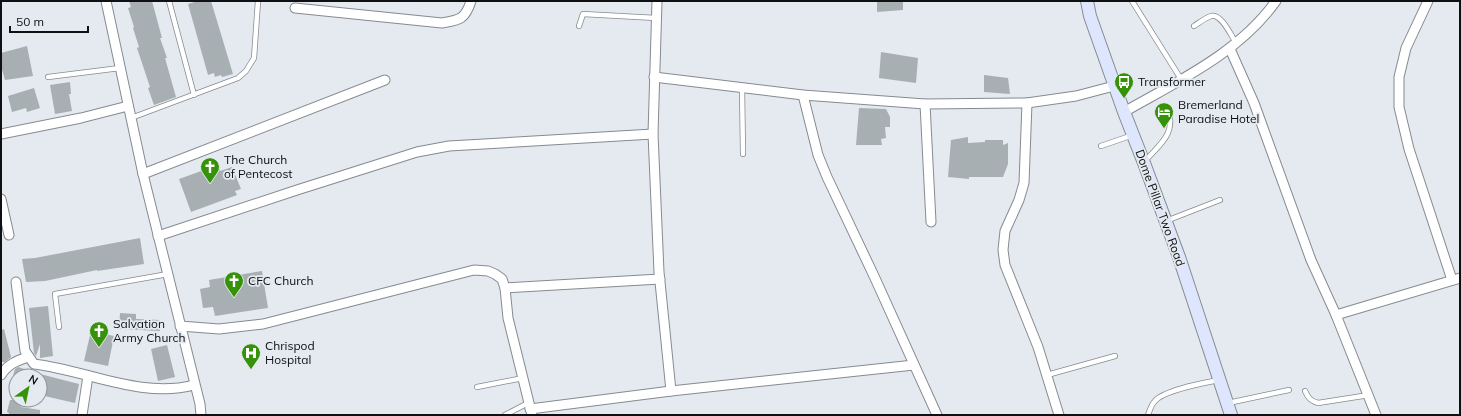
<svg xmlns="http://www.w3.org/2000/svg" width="1461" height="416" font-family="Mulish,sans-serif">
<rect width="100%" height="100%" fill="#e4eaef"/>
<g fill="#a7afb3">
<polygon points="129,1 152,1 162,38 160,38 167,58 165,58 176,97 154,105 148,88 150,87 137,48 139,47 133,28 134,27 128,8 131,7"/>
<polygon points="198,1 211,1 233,74 222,77 221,75 215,77 214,73 208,75 188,4"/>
<polygon points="877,1 903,1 903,10 877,12"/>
<polygon points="27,46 33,76 5,80 1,66 1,53"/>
<polygon points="881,52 918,58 916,83 879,78"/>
<polygon points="984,75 1008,78 1010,94 984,92"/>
<polygon points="70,82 71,94 69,94 72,111 55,114 50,85"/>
<polygon points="34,88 40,108 27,112 26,108 12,112 8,96"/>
<polygon points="859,108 886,109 890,117 890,127 885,127 886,138 881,139 882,145 856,145"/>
<polygon points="968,137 968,143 985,142 985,140 1003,140 1003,145 1008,143 1008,164 1003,177 969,177 969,179 948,177 951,140"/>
<polygon points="218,165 220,171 232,167 241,189 235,191 237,195 191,212 179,179"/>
<polygon points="140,238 144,264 97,271 97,270 45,281 26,282 22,259 35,258"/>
<polygon points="262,271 268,308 215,316 213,307 203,308 200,289 210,287 209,280"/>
<polygon points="48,306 53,356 40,358 40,344 36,356 34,353 29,308"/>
<polygon points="120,313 136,314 136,319 160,320 160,331 119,329"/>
<polygon points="4,329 11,357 5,362 1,362 1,330"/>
<polygon points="91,331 114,336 108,366 84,361"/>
<polygon points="167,345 175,377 158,381 151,349"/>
<polygon points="18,367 40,374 39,376 13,376 15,369"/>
<polygon points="40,374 79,384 75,403 40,395"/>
<polygon points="10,400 23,400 21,407 40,410 40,415 9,415 9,413 7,412"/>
</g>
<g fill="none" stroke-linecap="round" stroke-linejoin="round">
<g stroke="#858b90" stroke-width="6">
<g id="lane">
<polyline points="169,1 194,95"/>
<polyline points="1132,1 1181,79"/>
<polyline points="579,26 583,14 656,18"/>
<path d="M1194 26C1199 23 1205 18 1211 16 1221 13 1231 35 1236 43"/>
<polyline points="48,77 120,68"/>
<polyline points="742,87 743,154"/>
<polyline points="131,118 238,78 246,71 254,58 258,1"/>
<polyline points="1101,146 1133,135"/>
<path d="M1145 161C1162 142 1176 134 1168 107"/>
<polyline points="1166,221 1220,200"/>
<polyline points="59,327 55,294 168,274"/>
<polyline points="1047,375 1115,356"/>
<polyline points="477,387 523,378"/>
<path d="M1305 391C1308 398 1311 401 1318 403L1369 395"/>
<polyline points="1228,403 1289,390"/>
<polyline points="505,415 528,403"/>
<path d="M1148 415C1150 410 1151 405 1155 401 1164 390 1204 383 1219 380"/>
</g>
</g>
<g stroke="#858b90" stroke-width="11">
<g id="street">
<polyline points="106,1 143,174 200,404 201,415"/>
<polyline points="657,1 653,134 659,272 671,391"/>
<polyline points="1428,1 1406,48 1399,77 1399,107 1409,149 1452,280"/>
<path d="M295 8 442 23C459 20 465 20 471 1"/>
<polyline points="1230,49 1254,103 1311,260 1336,315 1460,278"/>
<polyline points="654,77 803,95 925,104 1027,103 1076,96 1114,86"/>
<polyline points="803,95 818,155 827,177 874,276 937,415"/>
<polyline points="1027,103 1024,183 1019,200 1005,231 1003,250 1005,265 1038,347 1059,415"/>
<polyline points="925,104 931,222"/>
<path d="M1124 112C1178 81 1239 53 1276 1"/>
<polyline points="1,134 81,118 128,106"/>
<polyline points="143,174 385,80"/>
<polyline points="1,199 9,235"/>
<polyline points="158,236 297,190 417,152 449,146 653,134"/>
<path d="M16 282 25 351 34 364C86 370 141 399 194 385"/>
<polyline points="505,288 660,279"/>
<polyline points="1336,315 1376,415"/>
<polyline points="180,326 219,329 263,324 474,270 488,271 495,274 502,279 505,288 508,318 532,415"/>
<path d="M1 375C8 364 16 361 28 357"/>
<polyline points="530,409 671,391 914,365"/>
<polyline points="82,415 88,376"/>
</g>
</g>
<g stroke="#858b90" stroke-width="14">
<polyline id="secondary" points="1087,1 1090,16 1124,112 1144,163 1179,257 1231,415"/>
</g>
<use href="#lane" stroke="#fff" stroke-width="4.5"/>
<use href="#street" stroke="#fff" stroke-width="9"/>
<use href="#secondary" stroke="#dee6fe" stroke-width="12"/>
</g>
<defs>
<g id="bus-pin" transform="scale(1)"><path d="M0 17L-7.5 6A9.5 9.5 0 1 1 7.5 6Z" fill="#359209" stroke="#e4eaef"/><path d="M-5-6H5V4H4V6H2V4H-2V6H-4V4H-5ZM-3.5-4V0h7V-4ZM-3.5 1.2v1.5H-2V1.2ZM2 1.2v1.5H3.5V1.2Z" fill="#fff"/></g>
<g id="hotel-pin" transform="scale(1)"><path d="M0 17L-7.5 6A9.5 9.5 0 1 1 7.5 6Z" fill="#359209" stroke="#e4eaef"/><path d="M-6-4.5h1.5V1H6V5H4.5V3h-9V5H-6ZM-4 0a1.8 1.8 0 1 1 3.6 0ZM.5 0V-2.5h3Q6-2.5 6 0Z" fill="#fff"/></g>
<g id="church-pin" transform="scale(1)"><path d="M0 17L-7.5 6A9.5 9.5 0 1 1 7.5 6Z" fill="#359209" stroke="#e4eaef"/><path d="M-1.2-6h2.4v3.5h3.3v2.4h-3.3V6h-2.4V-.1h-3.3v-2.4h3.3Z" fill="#fff"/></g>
<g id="hospital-pin" transform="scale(1)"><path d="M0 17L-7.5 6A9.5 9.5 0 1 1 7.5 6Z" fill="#359209" stroke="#e4eaef"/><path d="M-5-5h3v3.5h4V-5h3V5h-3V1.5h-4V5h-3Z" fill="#fff"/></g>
</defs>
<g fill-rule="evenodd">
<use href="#bus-pin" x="1124" y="82"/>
<use href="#hotel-pin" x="1164" y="112"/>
<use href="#church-pin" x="210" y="167"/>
<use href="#church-pin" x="234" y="281"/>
<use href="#church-pin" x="99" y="331"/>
<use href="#hospital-pin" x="251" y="353"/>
</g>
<g text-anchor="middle" stroke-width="3.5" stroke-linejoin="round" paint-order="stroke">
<g font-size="12" fill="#0e1012" stroke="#e4eaef" text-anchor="start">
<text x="1138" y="86">Transformer</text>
<text x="1178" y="109">Bremerland<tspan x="1178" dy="14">Paradise Hotel</tspan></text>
<text x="224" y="164">The Church<tspan x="224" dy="14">of Pentecost</tspan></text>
<text x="248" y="285">CFC Church</text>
<text x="113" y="328">Salvation<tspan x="113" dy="14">Army Church</tspan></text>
<text x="265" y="350">Chrispod<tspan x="265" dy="14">Hospital</tspan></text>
</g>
<g font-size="12" fill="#0e1012" stroke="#e4eaef">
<text transform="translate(1160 208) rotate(70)" y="4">Dome Pillar Two Road</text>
</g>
</g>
<rect width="1461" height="416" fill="none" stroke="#0e1012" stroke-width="4"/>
<g transform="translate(28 388) rotate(33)"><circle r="19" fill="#e4eaef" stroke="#8e9397"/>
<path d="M0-3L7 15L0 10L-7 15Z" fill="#359209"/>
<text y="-6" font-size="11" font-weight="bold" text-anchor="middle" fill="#0e1012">N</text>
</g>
<path d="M10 26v6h78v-6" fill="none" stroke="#0e1012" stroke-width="2"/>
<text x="16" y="26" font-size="12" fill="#0e1012" stroke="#e4eaef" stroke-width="3" paint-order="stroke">50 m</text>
</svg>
